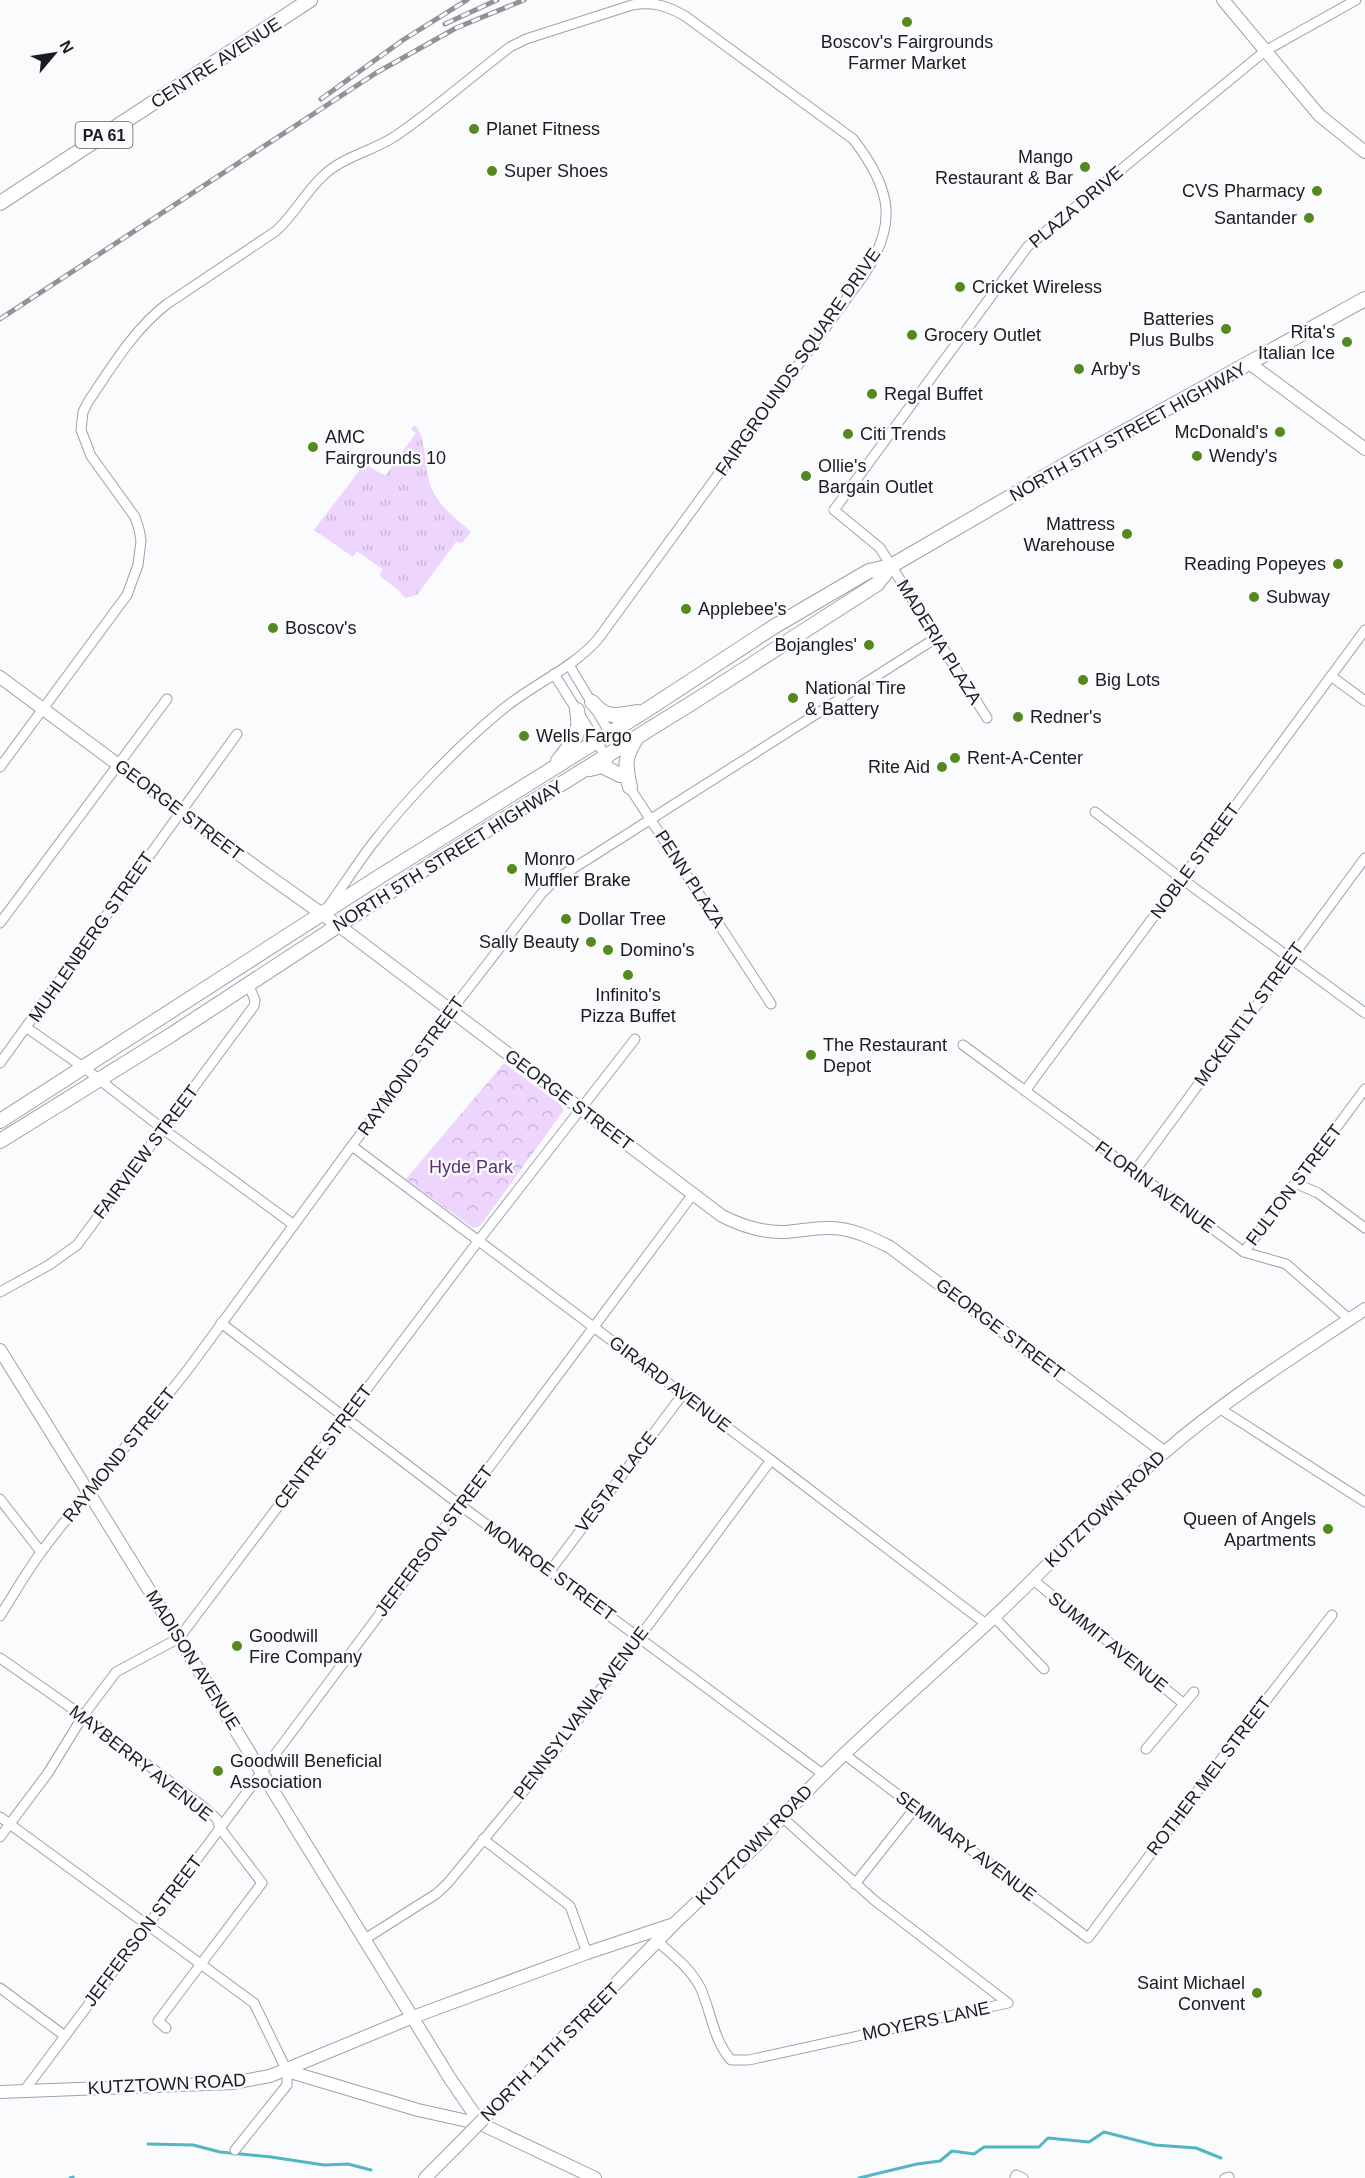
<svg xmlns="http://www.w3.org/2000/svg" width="1365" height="2178" font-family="Arial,sans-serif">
<defs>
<pattern id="grass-tufts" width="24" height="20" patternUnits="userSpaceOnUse" patternTransform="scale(1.5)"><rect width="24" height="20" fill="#edd5fe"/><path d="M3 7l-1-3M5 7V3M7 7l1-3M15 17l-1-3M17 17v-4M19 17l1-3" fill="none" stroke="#cbb6d9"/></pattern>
<pattern id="park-crowns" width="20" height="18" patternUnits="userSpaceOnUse" patternTransform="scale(1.5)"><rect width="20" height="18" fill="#edd5fe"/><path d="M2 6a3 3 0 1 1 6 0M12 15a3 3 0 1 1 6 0" fill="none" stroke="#cbb6d9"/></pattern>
</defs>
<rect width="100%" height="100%" fill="#fafbfd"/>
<path fill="url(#grass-tufts)" d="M414 425C426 433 425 472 431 487 439 507 456 518 471 532L462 543 456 542 417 595 405 598 398 590 380 576 382 569 357 551 353 557 314 530 366 462 370 467 385 476 416 433 411 429Z"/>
<polygon fill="url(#park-crowns)" points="504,1063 561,1105 564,1110 480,1226 473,1228 406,1179"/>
<path fill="#edd5fe" d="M443 1142C468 1155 474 1173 446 1189L419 1170Z"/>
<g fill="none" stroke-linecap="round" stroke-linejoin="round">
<g stroke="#54b5c4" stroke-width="3">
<polyline points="148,2144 193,2145 220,2152 271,2157 324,2165 348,2164 371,2170"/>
<polyline points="70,2178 73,2177"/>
<polyline points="859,2178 917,2164 940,2161 952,2151 974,2154 984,2147 1039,2147 1048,2138 1089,2142 1104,2132 1155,2145 1196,2148 1221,2158"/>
</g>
<g stroke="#9ca3ad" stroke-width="11">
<g id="street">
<polyline points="569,665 619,748"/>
<polyline points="554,674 608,760"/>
<polyline points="1331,676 1365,701"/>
<polyline points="987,718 880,548 834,510 1028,246 1265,51 1356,0"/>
<path d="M0 767 127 595 138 565 141 541 139 529 135 517 91 456 81 430 83 412 88 402C111 368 134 329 167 304L276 231C295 214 305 192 324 175 344 156 374 151 397 135 436 108 472 76 510 47L526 39 632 5C653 1 667 6 685 16L853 139C892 189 899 225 861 279L598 639C572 669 533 684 503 709 458 746 408 798 373 843 357 864 343 886 328 907"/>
<polyline points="626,782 771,1004"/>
<polyline points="1095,812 1182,879 1365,1013"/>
<polyline points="0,923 167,699"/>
<polyline points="27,1028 83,1067 163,1129 294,1225"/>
<polyline points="963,1045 1244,1252 1286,1264 1349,1319"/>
<polyline points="0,1063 237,734"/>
<polyline points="1025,1091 1365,630"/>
<polyline points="352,1146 771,1460 986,1624"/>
<polyline points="1134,1172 1365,858"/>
<polyline points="1295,1183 1318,1193 1365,1228"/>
<polyline points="1244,1252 1365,1089"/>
<polyline points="0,1292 49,1265 77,1245 254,1006 255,1000 248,984"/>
<polyline points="221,1323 460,1505 824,1775"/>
<polyline points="1219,1408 1365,1502"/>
<polyline points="0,1499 41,1552"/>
<polyline points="550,1571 683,1394"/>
<polyline points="1032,1579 1184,1704"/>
<path d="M0 1616C14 1594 27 1571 42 1551 89 1488 141 1430 189 1368L450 1012 542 893 555 880 936 638"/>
<polyline points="994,1617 1044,1669"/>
<polyline points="0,1658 83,1716 205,1808 217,1819 220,1828 262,1883 158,2021 166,2028"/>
<polyline points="1146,1749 1194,1692"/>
<polyline points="844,1754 1088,1938 1240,1734 1332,1615"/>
<polyline points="0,1817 254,2003 287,2071 287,2085 235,2150"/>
<polyline points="0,1837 48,1773 83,1716 116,1672 179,1638 479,1240 635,1039"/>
<polyline points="483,1839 570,1906 587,1953"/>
<polyline points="855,1884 915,1808"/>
<polyline points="365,1939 436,1894 447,1884 537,1775 771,1460"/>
<path d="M658 1942C674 1956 690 1968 700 1987 711 2010 713 2040 731 2060H749L1008 2003 874 1900 782 1817"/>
<polyline points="0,1988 65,2036"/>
<polyline points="24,2091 693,1194"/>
<polyline points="1015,2178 1016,2175 1023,2178"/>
<polyline points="1225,2178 1229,2177"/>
</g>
</g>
<g stroke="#9ca3ad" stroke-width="14">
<g id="secondary">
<polyline points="1223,0 1319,115 1365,152"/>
<polyline points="1249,363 1365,449"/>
<path d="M0 677 256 867 346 931 722 1216C742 1226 762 1233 785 1232 801 1231 816 1227 832 1228 853 1229 872 1238 890 1247L1164 1452"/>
<polyline points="0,1350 179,1638 449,2077 481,2124"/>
<polyline points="287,2071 418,2110 481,2124 595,2178"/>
<path d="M0 2092 232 2083 270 2076 413 2017 587 1953 674 1924 761 1841C831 1760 914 1691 993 1618 1052 1563 1105 1503 1166 1451 1227 1398 1298 1354 1365 1309"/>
<polyline points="506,2096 673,1925"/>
<polyline points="425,2178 453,2150"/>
</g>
</g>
<g stroke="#9ca3ad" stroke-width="16">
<g id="primary">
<polyline points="0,203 310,0"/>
<path d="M592 702C606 719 617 716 637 712"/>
<path d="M558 761C573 741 582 736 577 710"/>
<polyline points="590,769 602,766 620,775"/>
<path d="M630 787C625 765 624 758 636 739"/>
<polyline points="0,1121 382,875 645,711 775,626 869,571 891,566 1077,458 1365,299"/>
<polyline points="0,1141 171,1035 440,859 695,701 877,584 891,566"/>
</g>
</g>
<use href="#street" stroke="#fff" stroke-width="9"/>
<use href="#secondary" stroke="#fff" stroke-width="12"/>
<use href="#primary" stroke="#fff" stroke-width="14"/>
<g stroke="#909295" stroke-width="5">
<g id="rail">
<polyline points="445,24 497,0"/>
<polyline points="321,99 403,40 467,0"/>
<polyline points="0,319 376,73 456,28 524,0"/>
</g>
</g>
<use href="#rail" stroke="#fafbfd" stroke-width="3" stroke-dasharray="9" stroke-linecap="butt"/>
<g stroke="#9ca3ad" stroke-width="14" stroke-linecap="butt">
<polyline id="secondary-bridge" points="453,2150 506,2096"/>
</g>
<use href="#secondary-bridge" stroke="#fff" stroke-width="12"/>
</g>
<g fill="#55881f" stroke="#fafbfd" stroke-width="2">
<circle cx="907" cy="22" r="6"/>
<circle cx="474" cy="129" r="6"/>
<circle cx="1085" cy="167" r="6"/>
<circle cx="492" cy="171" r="6"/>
<circle cx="1317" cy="191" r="6"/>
<circle cx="1309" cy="218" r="6"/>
<circle cx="960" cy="287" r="6"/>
<circle cx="1226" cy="329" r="6"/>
<circle cx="912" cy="335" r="6"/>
<circle cx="1347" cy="342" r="6"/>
<circle cx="1079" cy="369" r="6"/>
<circle cx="872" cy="394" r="6"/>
<circle cx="1280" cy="432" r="6"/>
<circle cx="848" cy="434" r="6"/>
<circle cx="313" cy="447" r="6"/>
<circle cx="1197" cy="456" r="6"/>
<circle cx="806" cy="476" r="6"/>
<circle cx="1127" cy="534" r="6"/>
<circle cx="1338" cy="564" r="6"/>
<circle cx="1254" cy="597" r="6"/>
<circle cx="686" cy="609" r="6"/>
<circle cx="273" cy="628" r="6"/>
<circle cx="869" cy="645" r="6"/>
<circle cx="1083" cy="680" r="6"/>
<circle cx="793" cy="698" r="6"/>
<circle cx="1018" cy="717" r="6"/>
<circle cx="524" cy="736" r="6"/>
<circle cx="955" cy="758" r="6"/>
<circle cx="942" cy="767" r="6"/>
<circle cx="512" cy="869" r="6"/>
<circle cx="566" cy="919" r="6"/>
<circle cx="591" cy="942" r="6"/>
<circle cx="608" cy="950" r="6"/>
<circle cx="628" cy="975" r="6"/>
<circle cx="811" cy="1055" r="6"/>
<circle cx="1328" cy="1529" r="6"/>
<circle cx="237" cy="1646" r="6"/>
<circle cx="218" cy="1771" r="6"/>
<circle cx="1257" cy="1993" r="6"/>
</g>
<g text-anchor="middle" stroke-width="5" stroke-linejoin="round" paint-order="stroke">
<rect fill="#fafbfd" stroke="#5c5f62" stroke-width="1.5" x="75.5" y="122" width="57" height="26" rx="4.5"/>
<g font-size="16" font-weight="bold" fill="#191c20">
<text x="104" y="141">PA 61</text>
</g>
<g font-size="18" fill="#191c20" stroke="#fafbfd" text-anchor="start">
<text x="907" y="48" text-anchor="middle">Boscov's Fairgrounds<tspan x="907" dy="21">Farmer Market</tspan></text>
<text x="486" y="135">Planet Fitness</text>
<text x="1073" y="163" text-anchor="end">Mango<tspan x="1073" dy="21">Restaurant &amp; Bar</tspan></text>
<text x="504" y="177">Super Shoes</text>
<text x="1305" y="197" text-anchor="end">CVS Pharmacy</text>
<text x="1297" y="224" text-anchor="end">Santander</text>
<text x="972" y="293">Cricket Wireless</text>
<text x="1214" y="325" text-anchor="end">Batteries<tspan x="1214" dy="21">Plus Bulbs</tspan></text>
<text x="1335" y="338" text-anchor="end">Rita's<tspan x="1335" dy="21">Italian Ice</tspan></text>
<text x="924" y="341">Grocery Outlet</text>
<text x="1091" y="375">Arby's</text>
<text x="884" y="400">Regal Buffet</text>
<text x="1268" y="438" text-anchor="end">McDonald's</text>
<text x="860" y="440">Citi Trends</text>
<text x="325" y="443">AMC<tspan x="325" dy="21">Fairgrounds 10</tspan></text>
<text x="1209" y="462">Wendy's</text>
<text x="818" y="472">Ollie's<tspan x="818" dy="21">Bargain Outlet</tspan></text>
<text x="1115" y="530" text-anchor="end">Mattress<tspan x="1115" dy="21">Warehouse</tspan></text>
<text x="1326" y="570" text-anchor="end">Reading Popeyes</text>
<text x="1266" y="603">Subway</text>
<text x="698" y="615">Applebee's</text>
<text x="285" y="634">Boscov's</text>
<text x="857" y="651" text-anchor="end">Bojangles'</text>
<text x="1095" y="686">Big Lots</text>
<text x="805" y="694">National Tire<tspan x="805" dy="21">&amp; Battery</tspan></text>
<text x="1030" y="723">Redner's</text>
<text x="536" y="742">Wells Fargo</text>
<text x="967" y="764">Rent-A-Center</text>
<text x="930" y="773" text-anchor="end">Rite Aid</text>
<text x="524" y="865">Monro<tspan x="524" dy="21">Muffler Brake</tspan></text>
<text x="578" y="925">Dollar Tree</text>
<text x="579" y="948" text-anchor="end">Sally Beauty</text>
<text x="620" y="956">Domino's</text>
<text x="628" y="1001" text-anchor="middle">Infinito's<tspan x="628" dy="21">Pizza Buffet</tspan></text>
<text x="823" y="1051">The Restaurant<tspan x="823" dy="21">Depot</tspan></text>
<text x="1316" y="1525" text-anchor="end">Queen of Angels<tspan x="1316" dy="21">Apartments</tspan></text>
<text x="249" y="1642">Goodwill<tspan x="249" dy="21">Fire Company</tspan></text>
<text x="230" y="1767">Goodwill Beneficial<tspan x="230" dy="21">Association</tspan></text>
<text x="1245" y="1989" text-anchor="end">Saint Michael<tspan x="1245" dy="21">Convent</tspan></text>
</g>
<g font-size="18" fill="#191c20" stroke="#fafbfd">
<text transform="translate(216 63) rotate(-33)" y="6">CENTRE AVENUE</text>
<text transform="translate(1076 207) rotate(-40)" y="6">PLAZA DRIVE</text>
<text transform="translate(798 362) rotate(-55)" y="6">FAIRGROUNDS SQUARE DRIVE</text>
<text transform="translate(1128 432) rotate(-29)" y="6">NORTH 5TH STREET HIGHWAY</text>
<text transform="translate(939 642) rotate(58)" y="6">MADERIA PLAZA</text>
<text transform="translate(179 810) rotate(37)" y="6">GEORGE STREET</text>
<text transform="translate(448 856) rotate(-32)" y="6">NORTH 5TH STREET HIGHWAY</text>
<text transform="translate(1195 861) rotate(-54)" y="6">NOBLE STREET</text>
<text transform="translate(690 879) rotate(57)" y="6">PENN PLAZA</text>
<text transform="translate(91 937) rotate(-55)" y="6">MUHLENBERG STREET</text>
<text transform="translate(1249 1014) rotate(-54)" y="6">MCKENTLY STREET</text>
<text transform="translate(411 1066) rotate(-54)" y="6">RAYMOND STREET</text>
<text transform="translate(569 1100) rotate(37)" y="6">GEORGE STREET</text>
<text transform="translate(146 1152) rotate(-53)" y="6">FAIRVIEW STREET</text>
<text transform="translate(1294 1185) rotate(-53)" y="6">FULTON STREET</text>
<text transform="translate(1155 1187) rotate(36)" y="6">FLORIN AVENUE</text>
<text transform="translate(1000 1329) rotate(37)" y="6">GEORGE STREET</text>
<text transform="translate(670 1384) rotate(37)" y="6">GIRARD AVENUE</text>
<text transform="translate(323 1447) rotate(-53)" y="6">CENTRE STREET</text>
<text transform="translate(119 1455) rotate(-51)" y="6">RAYMOND STREET</text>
<text transform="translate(616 1482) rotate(-53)" y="6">VESTA PLACE</text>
<text transform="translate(1105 1509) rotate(-44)" y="6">KUTZTOWN ROAD</text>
<text transform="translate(434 1541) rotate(-53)" y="6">JEFFERSON STREET</text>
<text transform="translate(550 1571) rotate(36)" y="6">MONROE STREET</text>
<text transform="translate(1108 1642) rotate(39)" y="6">SUMMIT AVENUE</text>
<text transform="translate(193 1660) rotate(58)" y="6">MADISON AVENUE</text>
<text transform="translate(581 1713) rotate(-53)" y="6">PENNSYLVANIA AVENUE</text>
<text transform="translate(141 1763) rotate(38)" y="6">MAYBERRY AVENUE</text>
<text transform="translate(1209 1776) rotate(-53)" y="6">ROTHER MEL STREET</text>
<text transform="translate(754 1845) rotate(-46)" y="6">KUTZTOWN ROAD</text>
<text transform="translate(966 1846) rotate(37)" y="6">SEMINARY AVENUE</text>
<text transform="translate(143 1931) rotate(-53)" y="6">JEFFERSON STREET</text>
<text transform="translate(926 2021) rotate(-12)" y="6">MOYERS LANE</text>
<text transform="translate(550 2052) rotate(-45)" y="6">NORTH 11TH STREET</text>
<text transform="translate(167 2084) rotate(-3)" y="6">KUTZTOWN ROAD</text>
</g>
<g font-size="18" fill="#5d2f77" stroke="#fafbfd">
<text x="471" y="1173">Hyde Park</text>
</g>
</g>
<g transform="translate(54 54) rotate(61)" stroke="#fafbfd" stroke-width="4.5" paint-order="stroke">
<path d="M0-4.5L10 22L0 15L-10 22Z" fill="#191c20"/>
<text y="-9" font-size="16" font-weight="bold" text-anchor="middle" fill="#191c20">N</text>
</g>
</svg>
